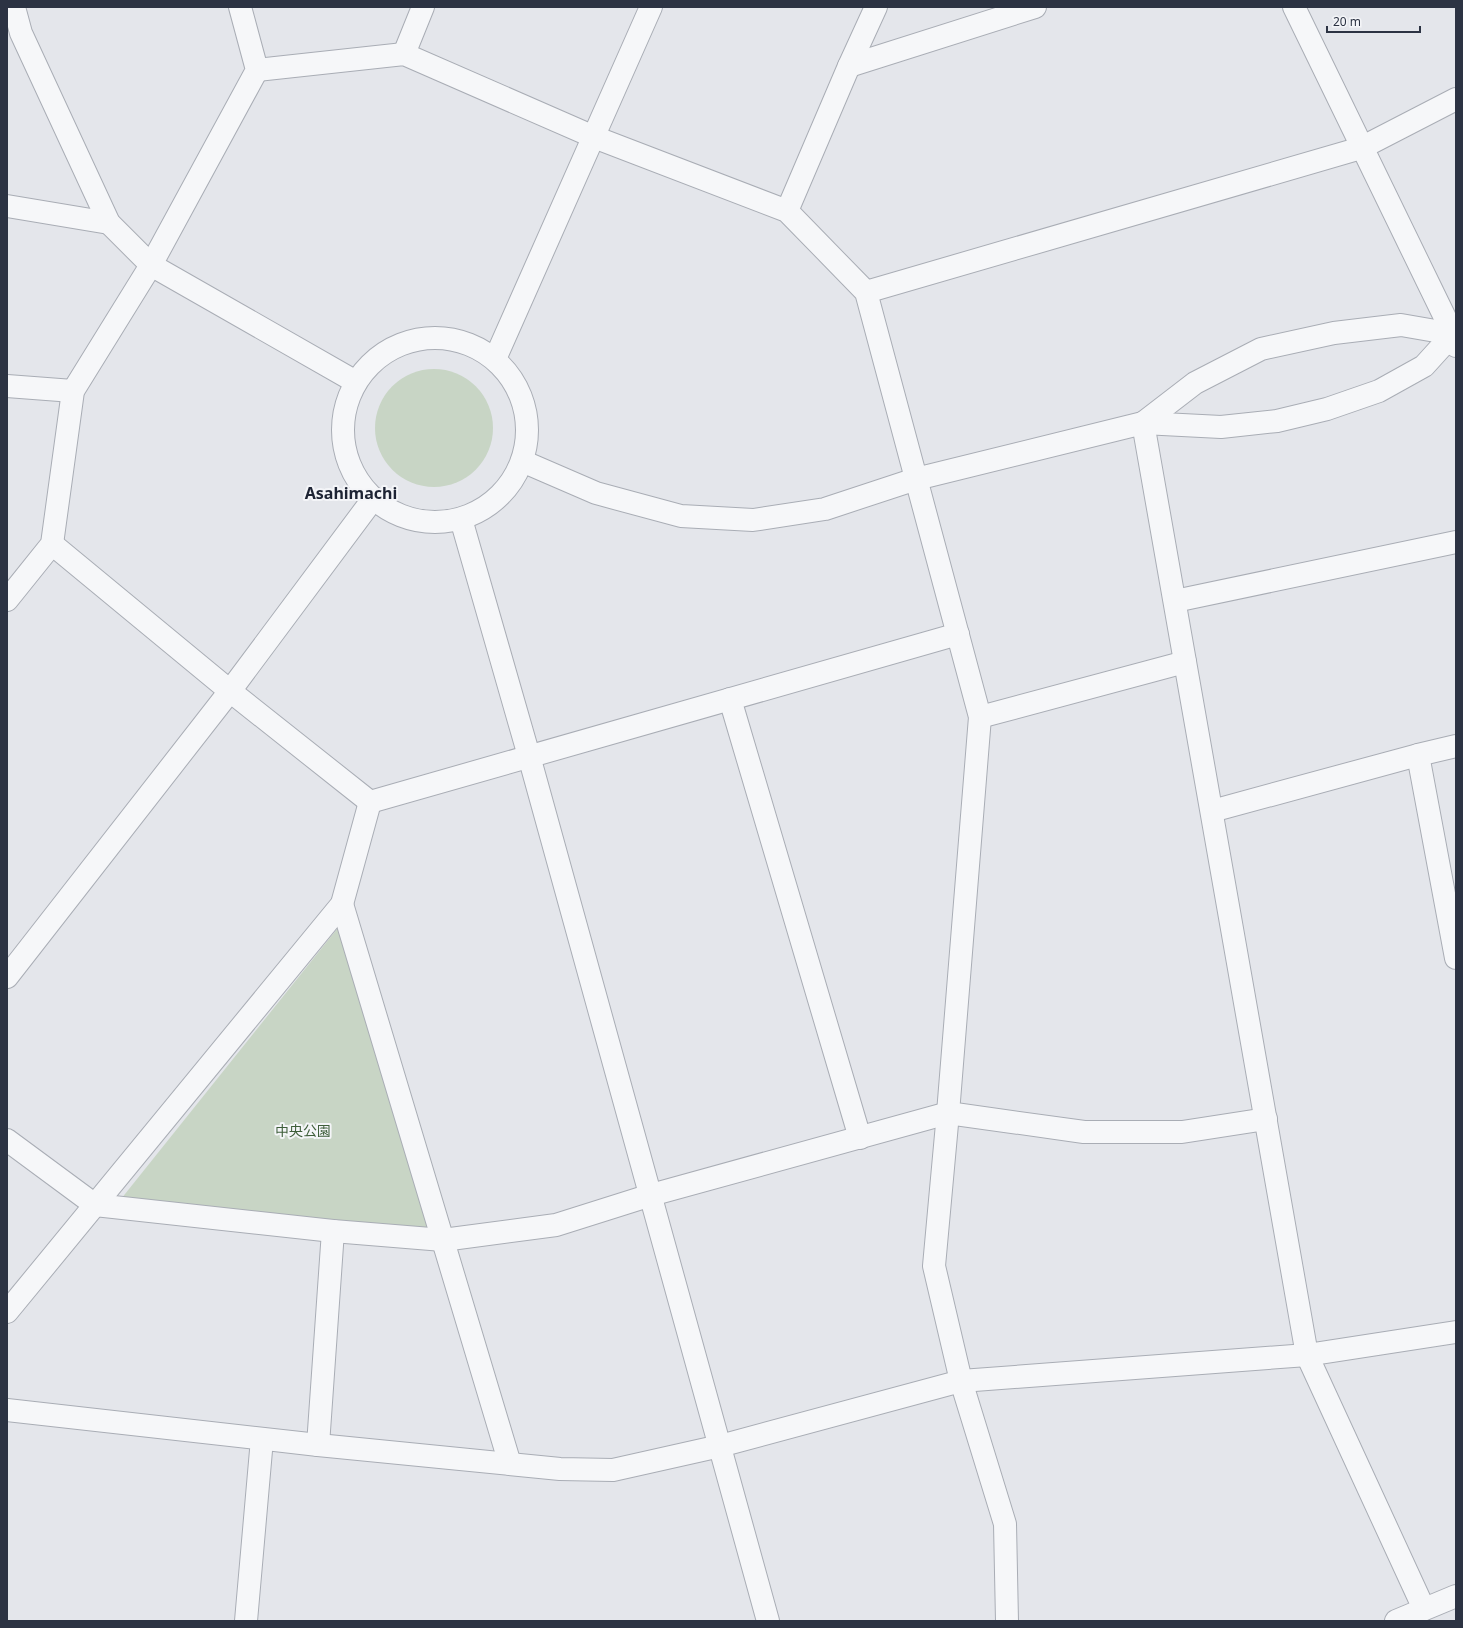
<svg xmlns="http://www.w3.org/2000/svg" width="1463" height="1628" font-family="'Noto Sans','Noto Sans JP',sans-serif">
<rect width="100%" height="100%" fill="#e4e6eb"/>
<g fill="#c8d5c5">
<circle cx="434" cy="428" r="59"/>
<polygon points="341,924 437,1228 333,1231 117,1204"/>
</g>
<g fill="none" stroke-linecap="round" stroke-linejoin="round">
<g stroke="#a9adb5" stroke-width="24">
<g id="minor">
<polyline points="1294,7 1453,334 1456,346"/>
<polyline points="404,54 423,7"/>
<polyline points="849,66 1035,7"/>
<polyline points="257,70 404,54 594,137 787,211 866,292 980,717 948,1113 934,1266 961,1381 1005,1524 1007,1621"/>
<polyline points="787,211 849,66 876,7"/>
<polyline points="866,292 1361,148 1456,99"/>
<polyline points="7,386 73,391"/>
<polyline points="1143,423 1307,1355 1424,1609"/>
<polyline points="52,544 230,691 370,802"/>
<polyline points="7,600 52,544 73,391 151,265 257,70 240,7"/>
<polyline points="1175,601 1456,542"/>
<polyline points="730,699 860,1138"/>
<polyline points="980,717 1185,662"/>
<polyline points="1418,755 1456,958"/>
<polyline points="370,802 958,634"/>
<polyline points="1212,811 1418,755 1456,746"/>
<polyline points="342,904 510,1464"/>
<polyline points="7,1140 95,1205 333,1231 443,1240 556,1225 651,1195 948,1113 1084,1132 1182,1132 1266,1119"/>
<polyline points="7,1312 342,904 370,802"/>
<polyline points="7,1410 318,1445 560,1469 613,1470 720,1446 961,1381 1307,1355 1456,1332"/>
<polyline points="318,1445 333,1231"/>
<polyline points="246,1621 262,1439"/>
</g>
</g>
<g stroke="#a9adb5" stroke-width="24">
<g id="tertiary">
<polyline points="14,7 21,33 109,223 151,265 356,382"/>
<polyline points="7,206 109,223"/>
<circle cx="435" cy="430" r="92"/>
<polyline points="495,359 651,7"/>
<polyline points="1143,423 1195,383 1261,349 1334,333 1401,325 1453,334 1456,333"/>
<polyline points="522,461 596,493 681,516 753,520 825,509 916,479 1143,423 1221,427 1277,421 1327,409 1379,391 1424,366 1453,334"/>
<polyline points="461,519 529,756 768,1621"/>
<polyline points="7,977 230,691 373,499"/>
<polyline points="1396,1621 1456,1596"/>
</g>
</g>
<use href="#minor" stroke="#f6f7f9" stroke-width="22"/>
<use href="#tertiary" stroke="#f6f7f9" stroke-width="22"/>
</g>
<g text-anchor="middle" stroke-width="4" stroke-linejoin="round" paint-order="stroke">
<g font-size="14" fill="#3e5e3a" stroke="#f4f5f8">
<text x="303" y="1136">中央公園</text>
</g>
<g font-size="16" font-weight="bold" fill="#1e2434" stroke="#f4f5f8">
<text x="351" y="499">Asahimachi</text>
</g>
</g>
<rect width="1463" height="1628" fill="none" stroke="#2c3343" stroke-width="16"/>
<path d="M1327 26v6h93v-6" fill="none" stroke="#2c3343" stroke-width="2"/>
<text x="1333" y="26" font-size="12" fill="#2c3343" stroke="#f4f5f8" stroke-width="3" paint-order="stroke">20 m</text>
</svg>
